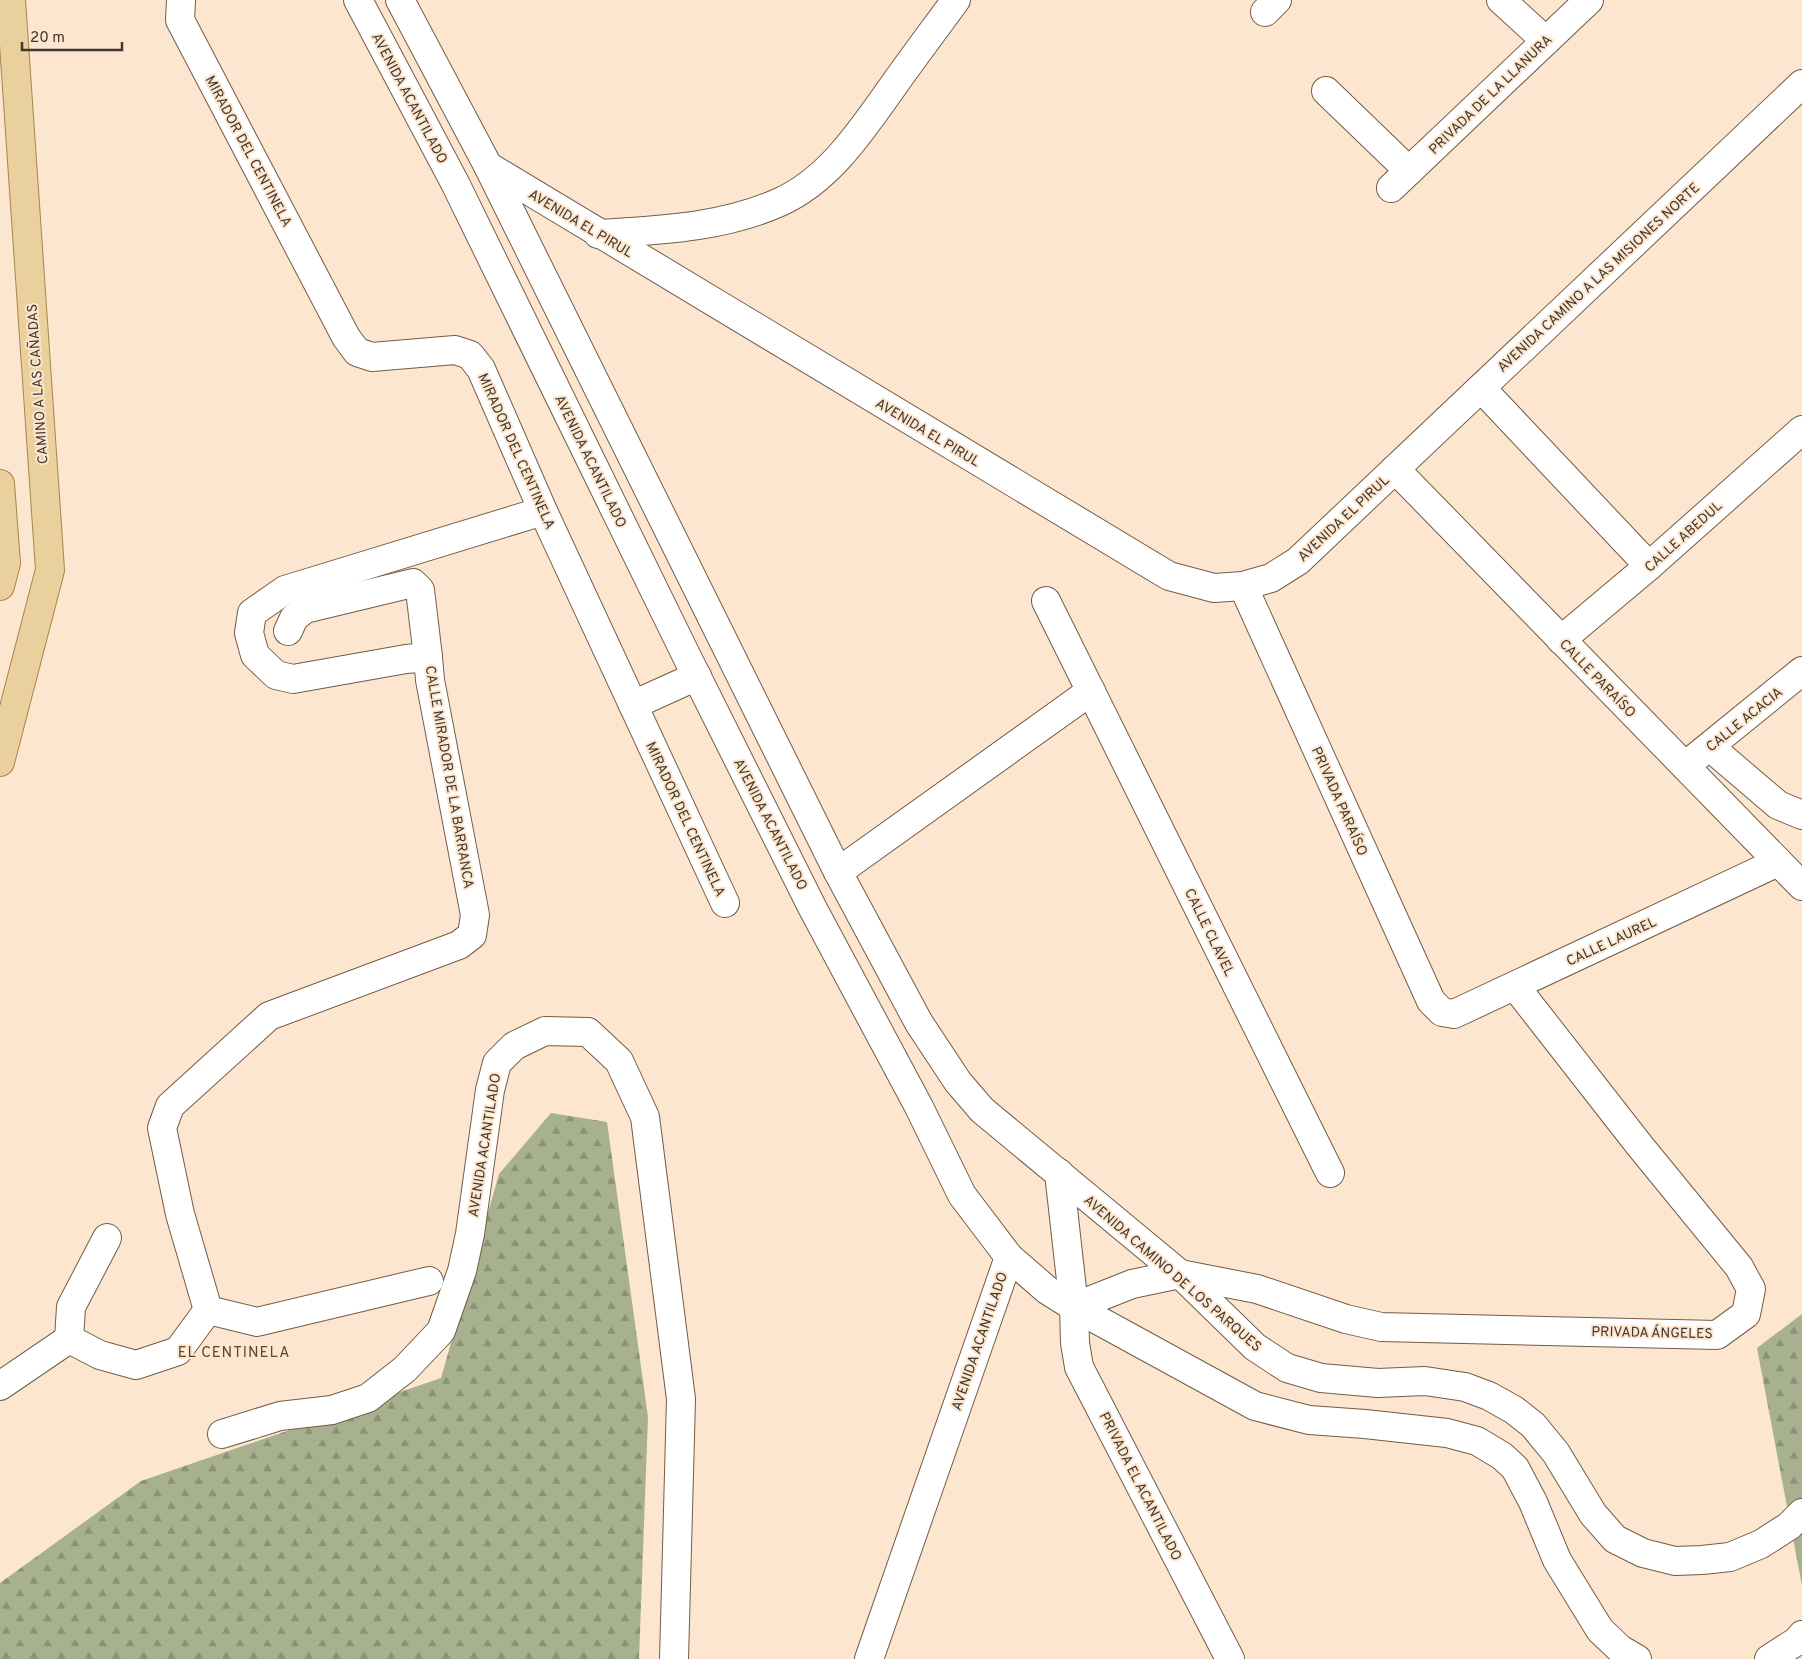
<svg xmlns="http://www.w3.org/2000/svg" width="1802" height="1659" font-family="Overpass,sans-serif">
<defs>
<pattern id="forest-firs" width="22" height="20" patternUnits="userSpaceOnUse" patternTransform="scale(1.25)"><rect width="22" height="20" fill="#a8b18f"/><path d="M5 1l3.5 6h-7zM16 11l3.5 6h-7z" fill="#8a9175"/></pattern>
</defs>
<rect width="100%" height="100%" fill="#fce6d0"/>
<g fill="url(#forest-firs)">
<polygon points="551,1113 607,1122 648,1417 639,1659 0,1659 0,1583 141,1481 441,1378 499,1174"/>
<polygon points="1802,1314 1802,1586 1757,1348"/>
</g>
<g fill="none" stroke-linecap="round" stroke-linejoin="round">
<g stroke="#745c45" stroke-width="30">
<g id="minor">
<polyline points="181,0 180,20 346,337 357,352 372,357 455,350 470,355 481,369 543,511 725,903"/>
<polyline points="358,0 455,183 689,661 812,907 919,1107 962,1195 1009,1257 1047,1290 1074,1307 1255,1406 1309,1420 1365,1424 1447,1433 1477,1441 1502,1456 1515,1468 1533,1502 1557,1560 1600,1630 1620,1649 1637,1659"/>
<polyline points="400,0 488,166 838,872 919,1023 958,1082 982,1110 1180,1274 1255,1347 1287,1368 1321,1378 1378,1383 1425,1381 1465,1387 1489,1396 1514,1410 1533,1425 1556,1453 1593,1514 1615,1539 1643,1553 1675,1561 1702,1560 1730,1557 1761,1544 1789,1526 1802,1513"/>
<polyline points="1501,0 1546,41"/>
<polyline points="1265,12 1277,0"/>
<polyline points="1326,91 1409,171"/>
<polyline points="488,166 1169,576 1214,588 1243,586 1271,578 1298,561 1802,84"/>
<polyline points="1391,188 1589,0"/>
<path d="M598 234C660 230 722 228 780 202 829 180 861 131 891 89 912 59 934 30 956 0"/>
<polyline points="1481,388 1649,566"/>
<polyline points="1395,469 1802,886"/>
<polyline points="1243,586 1431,1001 1442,1012 1454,1014 1778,862"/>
<polyline points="1046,601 1330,1173"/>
<polyline points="288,631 294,618 305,609 413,583 420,590 428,657"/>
<polyline points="1561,640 1649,566 1802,430"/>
<polyline points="633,705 697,676"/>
<polyline points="1710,747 1778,805 1802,815"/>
<polyline points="1685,766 1802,671"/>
<polyline points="838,872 1091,691"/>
<polyline points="1059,1173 1074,1307 1075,1343 1079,1367 1230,1659"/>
<polyline points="1074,1307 1132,1284 1180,1274 1257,1289 1346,1319 1381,1327 1717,1335 1746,1314 1751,1289 1739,1267 1640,1146 1515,986"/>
<polyline points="208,1310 180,1214 162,1128 170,1106 269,1016 459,945 472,935 475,915 430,680 428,657 406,659 293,679 276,675 255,655 249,633 252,613 285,590 543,511"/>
<polyline points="208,1310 257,1322 429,1281"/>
<polyline points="69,1339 71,1307 107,1238"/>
<polyline points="0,1386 69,1339 100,1355 136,1365 178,1351 208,1310"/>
<polyline points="222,1434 280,1416 332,1410 368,1398 405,1369 441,1331 462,1271 470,1234 490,1090 497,1063 514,1046 545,1031 588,1032 619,1061 645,1117 681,1399 674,1659"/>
<polyline points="869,1659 1009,1257"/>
<polyline points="1769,1659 1797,1641 1802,1635"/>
</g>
</g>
<g stroke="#a6864b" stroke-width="30">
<g id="major">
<polyline points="0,484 6,563 0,586"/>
<polyline points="0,762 50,570 11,0"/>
</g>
</g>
<use href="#minor" stroke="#fff" stroke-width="28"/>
<use href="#major" stroke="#ead09d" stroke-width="28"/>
</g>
<g text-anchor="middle" stroke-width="4" stroke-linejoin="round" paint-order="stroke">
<g font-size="14" fill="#41372c" stroke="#fce6d0">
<text transform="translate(1490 94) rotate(-44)" y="5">PRIVADA DE LA LLANURA</text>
<text transform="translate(410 98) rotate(62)" y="5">AVENIDA ACANTILADO</text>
<text transform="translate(249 151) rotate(62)" y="5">MIRADOR DEL CENTINELA</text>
<text transform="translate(581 223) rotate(31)" y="5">AVENIDA EL PIRUL</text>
<text transform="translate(1598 277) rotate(-43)" y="5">AVENIDA CAMINO A LAS MISIONES NORTE</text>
<text transform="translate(37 384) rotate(-94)" y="5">CAMINO A LAS CAÑADAS</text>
<text transform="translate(928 432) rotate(31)" y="5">AVENIDA EL PIRUL</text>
<text transform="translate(517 451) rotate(66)" y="5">MIRADOR DEL CENTINELA</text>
<text transform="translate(591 461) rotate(64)" y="5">AVENIDA ACANTILADO</text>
<text transform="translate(1343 518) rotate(-43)" y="5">AVENIDA EL PIRUL</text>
<text transform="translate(1683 536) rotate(-42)" y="5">CALLE ABEDUL</text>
<text transform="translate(1598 678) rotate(46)" y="5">CALLE PARAÍSO</text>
<text transform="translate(1744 719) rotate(-39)" y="5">CALLE ACACIA</text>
<text transform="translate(450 777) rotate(80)" y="5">CALLE MIRADOR DE LA BARRANCA</text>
<text transform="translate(1340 801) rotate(66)" y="5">PRIVADA PARAÍSO</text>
<text transform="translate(686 819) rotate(65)" y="5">MIRADOR DEL CENTINELA</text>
<text transform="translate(771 824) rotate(63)" y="5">AVENIDA ACANTILADO</text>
<text transform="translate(1210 932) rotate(64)" y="5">CALLE CLAVEL</text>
<text transform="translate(1611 941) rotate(-25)" y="5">CALLE LAUREL</text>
<text transform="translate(484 1145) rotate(-81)" y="5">AVENIDA ACANTILADO</text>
<text transform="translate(1173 1273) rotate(41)" y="5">AVENIDA CAMINO DE LOS PARQUES</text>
<text transform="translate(1652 1332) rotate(1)" y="5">PRIVADA ÁNGELES</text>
<text transform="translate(979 1341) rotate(-71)" y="5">AVENIDA ACANTILADO</text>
<text transform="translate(1141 1486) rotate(63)" y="5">PRIVADA EL ACANTILADO</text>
</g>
<g font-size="15" letter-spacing="1" fill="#5c462f" stroke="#fce6d0">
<text x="234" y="1357">EL CENTINELA</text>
</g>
</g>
<path d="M22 42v8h100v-8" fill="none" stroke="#41372c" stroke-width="2.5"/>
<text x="30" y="42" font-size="15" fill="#41372c" stroke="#fce6d0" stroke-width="4" paint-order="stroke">20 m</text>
</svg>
